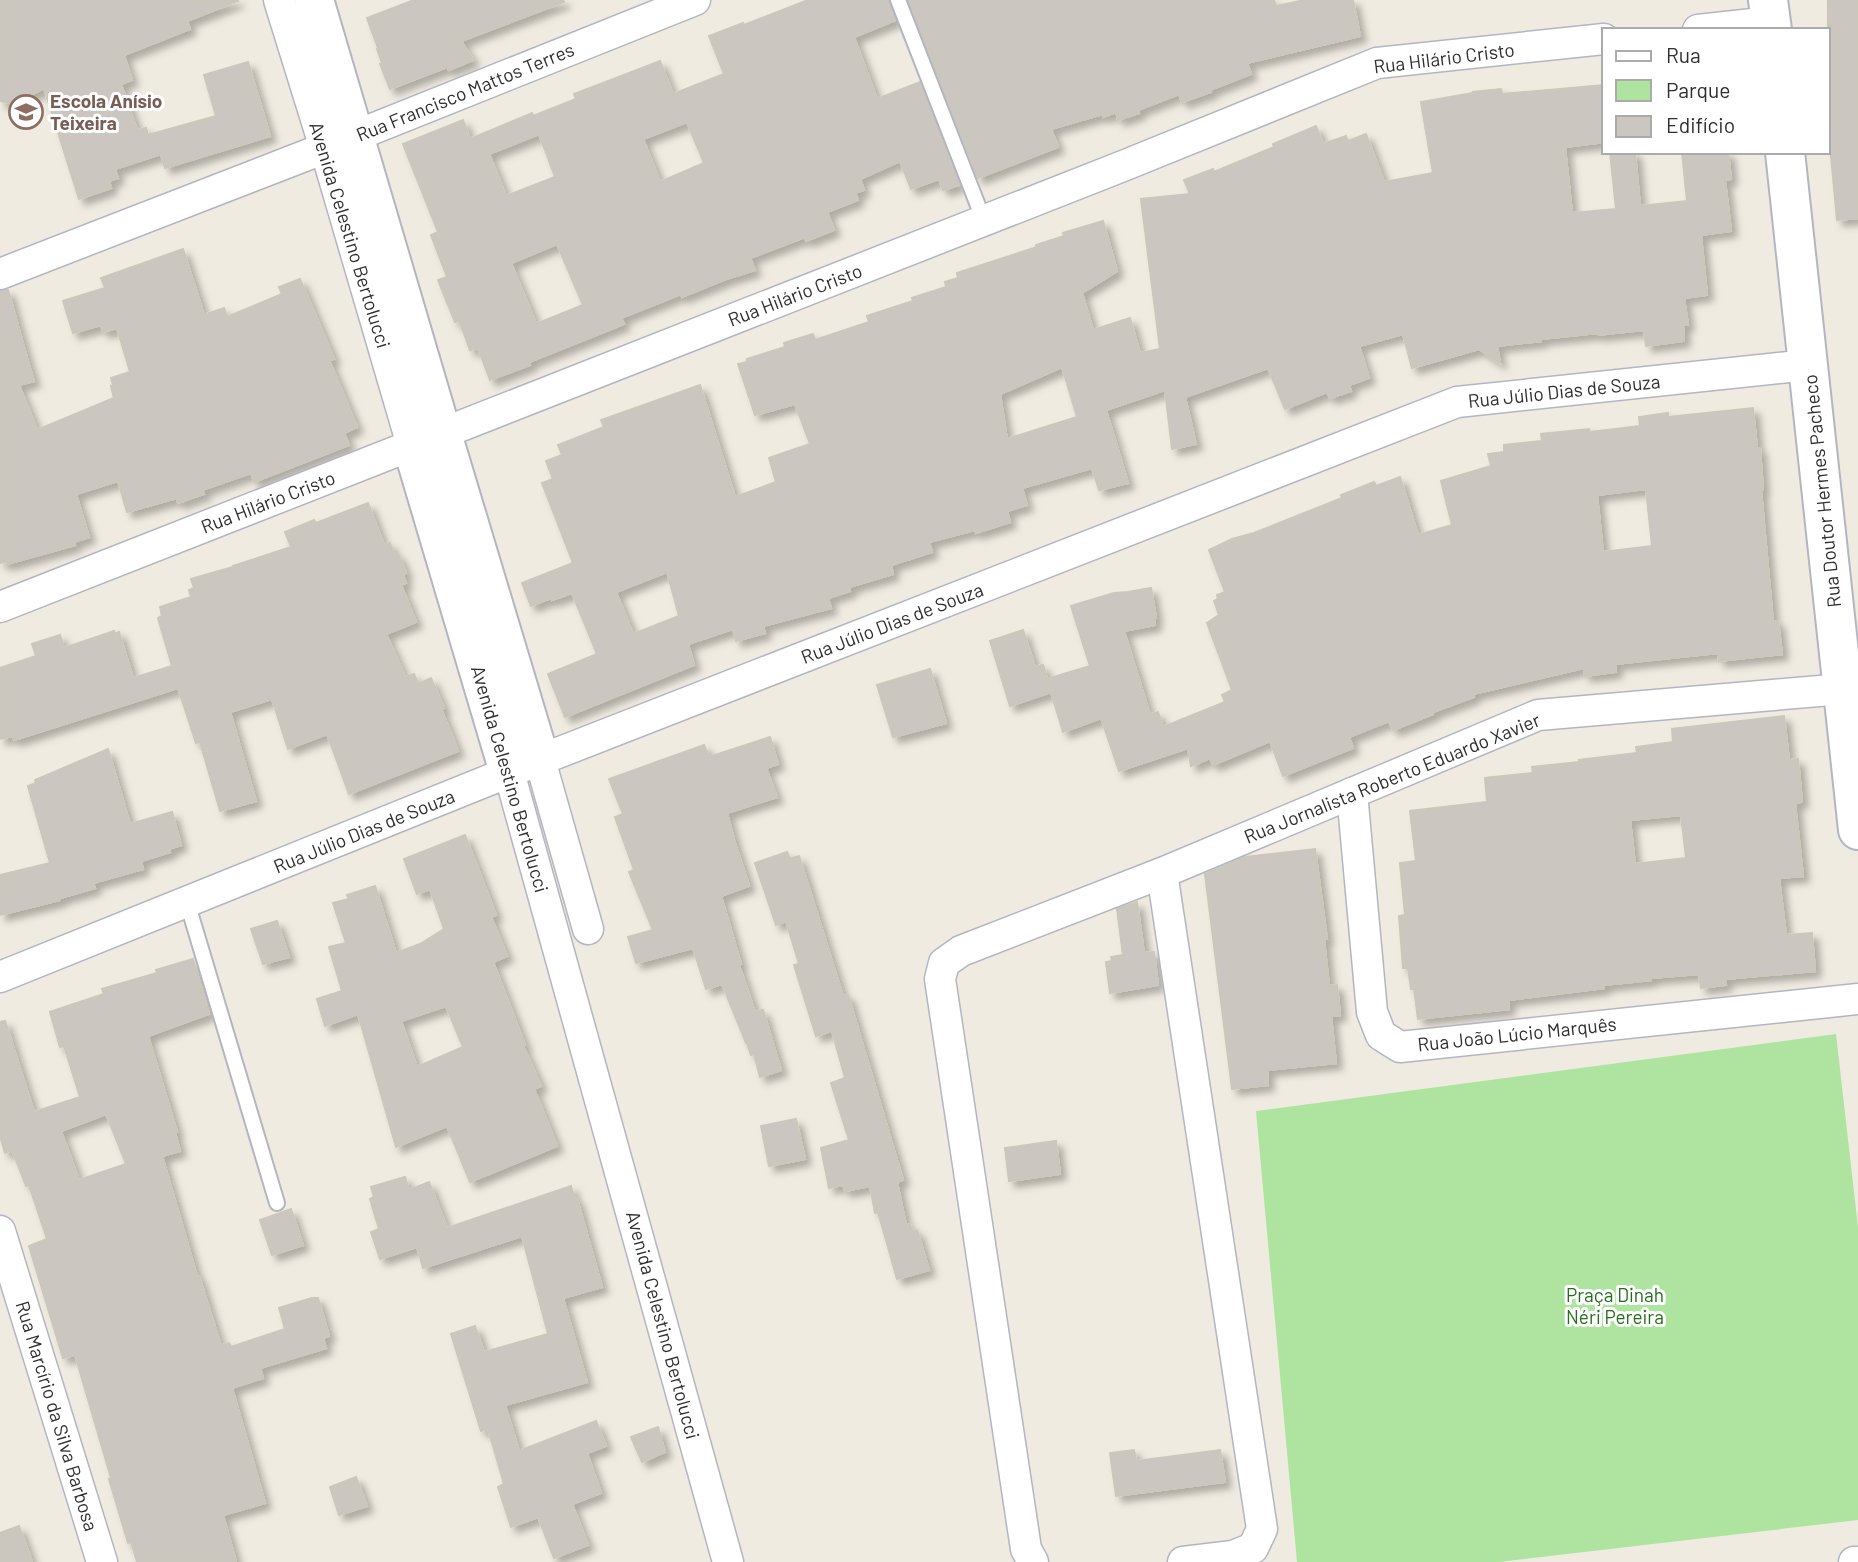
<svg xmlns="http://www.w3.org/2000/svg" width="1858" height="1562" font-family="Barlow,sans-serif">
<defs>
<filter id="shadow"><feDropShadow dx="6" dy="6" stdDeviation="3.5" flood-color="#0004"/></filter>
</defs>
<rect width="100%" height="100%" fill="#efebe1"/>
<polygon fill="#aee49f" points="1836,1034 1858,1227 1858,1520 1499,1562 1297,1562 1256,1111"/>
<g fill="#cbc7c0" stroke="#cbc7ba" stroke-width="2" fill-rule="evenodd" filter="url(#shadow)">
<polygon points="0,0 237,0 238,1 187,21 190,29 124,55 132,80 121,84 137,130 146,128 148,135 216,116 204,75 248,62 270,136 165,168 161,154 115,169 118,178 109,181 111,188 79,199 44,88 13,104 0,101"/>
<polygon points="414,0 563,0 564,2 461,41 473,60 449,70 447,67 390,89 380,64 382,63 377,49 378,48 367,18"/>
<path d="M808 0H889L896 20 854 37 877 99 920 82 959 185 943 190 939 179 911 189 900 161 860 179 864 190 855 193 858 200 827 212 834 230 806 241 805 237 750 258 755 270 726 279 682 297 681 294 621 318 624 324 529 362 530 365 490 380 478 348 470 350 459 320 455 322 438 280 447 277 431 235 438 232 403 144 463 120 470 139 532 113 533 116 576 99 574 94 660 61 673 94 724 74 709 36 743 23 744 25ZM687 122 704 163 660 182 643 139ZM539 134 555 177 506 196 489 154ZM557 244 583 305 536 324 511 263Z"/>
<polygon points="908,0 1274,0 1276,6 1305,0 1353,0 1360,36 1247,63 1251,74 1210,90 1211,92 1182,102 1179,94 1138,110 1139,113 1118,120 1116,112 1103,117 1103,114 1051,129 1058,147 978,178"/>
<polygon points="1828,0 1858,0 1858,218 1837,220 1828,124"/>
<path d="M1604 85V142L1565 147 1572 213 1616 209 1610 152H1635L1640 206 1687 201 1682 152H1728L1731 179 1725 180 1731 231 1701 235 1707 295 1684 298 1688 325H1683L1684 341 1646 346 1644 330 1598 335V333L1541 339V341L1497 346 1500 363 1479 349 1412 368 1403 334 1359 346 1369 378 1349 385 1351 391 1330 398 1327 392 1285 409 1268 368 1185 397 1196 444 1172 449 1165 390 1106 410 1128 483 1099 490 1092 468 1022 488 1027 505 1007 511 1010 522 976 533 975 530 929 542 932 552 891 565 893 574 849 587 850 591 828 598 831 608 763 626 765 633 736 641 733 629 688 644 694 665 565 717 548 674 597 654 572 593 552 600 551 598 531 606 522 583 573 563 542 483 553 479 546 461 562 455 558 445 604 427 601 420 700 385 735 497 776 482 769 458 810 444 795 404 755 415 738 364 747 362V359L785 347 784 343 813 334 815 340 869 322 867 316 913 301 912 298 946 287 945 282 958 278 957 273 1037 247 1036 245 1064 236 1063 233 1103 221 1117 271 1082 293 1093 330 1130 318 1140 353 1160 349 1141 199 1190 194 1184 180 1213 169 1214 172 1274 147 1273 144 1316 126 1323 144 1346 136 1348 141 1366 134 1384 182 1433 173 1421 102 1473 93V92L1501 89 1502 94ZM1062 367 1077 417 1007 439 1000 394ZM667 572 679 616 633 634 616 592Z"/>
<polygon points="183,249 204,315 224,308 227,317 282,294 279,287 300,279 334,359 329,360 357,427 344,433 349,445 254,482 251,473 202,490 204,494 178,503 177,498 127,512 118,481 76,494 89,537 74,542 75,545 7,564 6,561 0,563 0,291 8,290 29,365 34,381 19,385 37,430 114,398 111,386 113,385 111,378 130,372 117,328 103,332 101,325 73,333 63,301 105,288 101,278"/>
<path d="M1753 408 1757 448H1760L1763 490H1761L1773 622 1778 621 1782 654 1719 661 1718 653 1615 664 1616 672 1585 676 1584 668 1473 694 1474 697 1433 712V714L1393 730 1389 721 1349 737 1353 748 1283 776 1270 741 1213 765 1210 758 1191 766 1188 748 1119 771 1101 718 1063 732 1047 679 1090 666 1071 606 1114 593 1128 592 1151 588 1156 618H1154L1155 625 1124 631 1150 715 1158 712 1163 727 1225 702 1222 695 1232 690 1207 623 1219 615 1214 601 1218 599 1217 595 1225 592 1209 550 1232 539 1254 533 1342 498 1341 495 1374 482 1376 486 1400 477 1418 535 1452 525 1441 481 1491 466 1488 454 1504 452V445L1542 441 1541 434 1589 429 1590 432 1640 426 1639 417 1668 413V417ZM1646 489 1652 546 1603 552 1597 495Z"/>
<polygon points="368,503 384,545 390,543 394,555 398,554 406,573 403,575 406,583 401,585 416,622 386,634 405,677 414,674 418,684 431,678 444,708 441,709 458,751 349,794 327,734 288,749 272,699 230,712 256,801 220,811 200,742 196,743 178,688 14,740 12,736 0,739 0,668 36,656 32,644 60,635 64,648 114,631 115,634 119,632 133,678 172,666 158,618 162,616 160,607 191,597 189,590 194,588 191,579 233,567 233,566 291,547 285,532 314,520 316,523"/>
<polygon points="1023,630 1035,667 1043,665 1051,692 1010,706 990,641"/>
<polygon points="930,669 946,723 893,737 877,685"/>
<path d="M1784 716 1789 760 1798 759 1802 802 1795 803 1803 876 1779 878 1786 935 1812 933 1815 971 1725 979 1726 985 1701 988 1699 974 1651 978V980L1604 985V988L1508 1000 1509 1009 1418 1019 1414 989H1411L1408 968H1403L1399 916 1405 915 1400 863 1416 861 1410 811 1487 802 1485 778 1533 773 1532 767 1579 762V760L1637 753 1636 747 1673 742 1672 729ZM1681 815 1686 858 1635 864 1630 820Z"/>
<polygon points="770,737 778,764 766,768 777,797 727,813 735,843 749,886 721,896 741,964 739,965 755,1012 763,1010 781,1070 760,1077 754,1054 751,1055 747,1043 746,1043 722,984 706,989 693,948 636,963 628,937 653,930 629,872 634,870 615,817 623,814 609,779 704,745 709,757"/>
<polygon points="108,749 130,824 172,812 181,845 169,849 170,852 141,861 143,869 93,883 95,888 60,898 60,900 0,915 0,875 50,863 28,786 36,783 35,780"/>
<path d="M465 835 496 915 491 917 507 956 493 962 525 1045 523 1046 541 1086 534 1089 557 1146 470 1182 447 1126 396 1147 358 1014 325 1026 317 999 342 991 329 947 346 943 333 903 349 899 347 895 375 886 396 953 420 944 444 929 430 889 417 894 404 859ZM446 1006 463 1047 417 1067 401 1021Z"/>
<polygon points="1315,849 1327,939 1324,939 1329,986 1337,985 1340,1015 1331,1016 1336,1063 1267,1070 1268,1085 1232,1089 1205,874 1245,857"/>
<polygon points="787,852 790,859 799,856 843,996 848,995 903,1180 897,1182 906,1225 910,1224 912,1232 917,1230 929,1270 897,1279 878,1212 875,1213 870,1186 845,1191 843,1185 829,1188 821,1148 849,1140 831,1083 845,1078 832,1031 816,1036 794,965 799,964 786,921 776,925 755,863"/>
<polygon points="1137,902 1144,953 1154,952 1158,985 1110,993 1106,962 1112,961 1111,957 1123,955 1117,909"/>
<polygon points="277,921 289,957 263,964 251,929"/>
<path d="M193 959 209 1014 148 1036 177 1132 175 1133 180 1151 162 1156 197 1276H199L221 1346 229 1343 231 1347 285 1329 279 1308 312 1298H318L329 1336 323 1338 326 1348 260 1368 263 1378 232 1388 265 1503 223 1515 236 1562H137L131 1542 128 1543 109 1479 111 1478 75 1355 63 1358 29 1246 47 1239 29 1185 26 1186 12 1150 5 1153 0 1136V1022L5 1021 34 1112 80 1097 64 1046 60 1047 50 1012 104 994 102 989 157 973 156 970ZM106 1114 126 1164 79 1180 61 1131Z"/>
<polygon points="796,1119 805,1159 769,1166 761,1126"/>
<polygon points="1056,1141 1060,1174 1009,1181 1005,1148"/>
<polygon points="405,1177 409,1190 429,1182 447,1228 571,1186 575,1200 577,1199 602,1287 563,1298 587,1382 505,1405 519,1451 596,1421 606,1446 587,1453 601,1493 572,1504 588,1545 554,1558 538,1517 511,1527 498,1487 504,1484 488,1429 481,1431 451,1334 475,1326 484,1352 548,1334 522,1236 423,1268 417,1247 380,1259 371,1232 379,1229 370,1199 374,1197 371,1187"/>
<polygon points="291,1209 303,1245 272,1255 260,1220"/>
<polygon points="658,1427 665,1452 642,1462 631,1437"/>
<polygon points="1134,1450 1136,1461 1220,1450 1225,1482 1116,1496 1110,1453"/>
<polygon points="356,1477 367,1506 339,1515 330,1487"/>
<polygon points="19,1526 32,1562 0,1562 0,1533"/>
</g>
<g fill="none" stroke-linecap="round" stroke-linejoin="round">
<g stroke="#b4b5c1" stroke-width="18">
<g id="lane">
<polyline points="898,0 984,221"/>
<polyline points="187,902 277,1203"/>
</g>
</g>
<g stroke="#b4b5c1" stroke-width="33">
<g id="street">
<polyline points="279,0 325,148 412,445"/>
<polyline points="1698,30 1771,22"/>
<polyline points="0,274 325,148 695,0"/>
<polyline points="0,607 1123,166 1377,63 1604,39"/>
<polyline points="540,760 588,929"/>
<polyline points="509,772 728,1562"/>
<polyline points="1352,793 1372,1012 1381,1035 1400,1047 1858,999"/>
<polyline points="1162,873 1262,1529 1253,1548 1233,1556 1183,1562"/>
<polyline points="0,977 509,772 1457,402 1808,365"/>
<polyline points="0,1231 102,1562"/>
<polyline points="1033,1562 1026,1549 940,979 944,963 961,951 1162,873 1538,715 1843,689"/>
<polyline points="1854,1562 1858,1562"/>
</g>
</g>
<g stroke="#b4b5c1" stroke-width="42">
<g id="secondary">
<polyline points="314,0 442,434 540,760"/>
<polyline points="1768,0 1772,30"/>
<polyline points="1785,152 1858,830"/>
<polyline points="412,445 509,772"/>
</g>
</g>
<use href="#lane" stroke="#fff" stroke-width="14"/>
<use href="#street" stroke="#fff" stroke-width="30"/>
<use href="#secondary" stroke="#fff" stroke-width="38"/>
</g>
<defs>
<g id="school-ring" transform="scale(1.75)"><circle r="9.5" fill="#fff" stroke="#8d6e63" stroke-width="1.5"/><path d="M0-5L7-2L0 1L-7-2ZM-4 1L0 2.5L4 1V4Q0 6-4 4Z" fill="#8d6e63"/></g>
</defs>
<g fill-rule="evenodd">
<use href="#school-ring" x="26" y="112"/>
</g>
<g text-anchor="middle" stroke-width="6" stroke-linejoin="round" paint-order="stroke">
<g font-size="19" fill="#2e2e2e" stroke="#fff">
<text transform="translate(1444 58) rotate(-7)" y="7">Rua Hilário Cristo</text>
<text transform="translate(465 92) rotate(-22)" y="7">Rua Francisco Mattos Terres</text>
<text transform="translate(350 235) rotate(73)" y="7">Avenida Celestino Bertolucci</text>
<text transform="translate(795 295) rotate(-21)" y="7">Rua Hilário Cristo</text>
<text transform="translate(1564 391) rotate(-6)" y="7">Rua Júlio Dias de Souza</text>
<text transform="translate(1822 491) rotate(-96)" y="7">Rua Doutor Hermes Pacheco</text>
<text transform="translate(268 502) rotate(-21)" y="7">Rua Hilário Cristo</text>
<text transform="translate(892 623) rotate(-21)" y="7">Rua Júlio Dias de Souza</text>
<text transform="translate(1392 778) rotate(-22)" y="7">Rua Jornalista Roberto Eduardo Xavier</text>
<text transform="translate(510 779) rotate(74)" y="7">Avenida Celestino Bertolucci</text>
<text transform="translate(364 831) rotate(-22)" y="7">Rua Júlio Dias de Souza</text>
<text transform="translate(1517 1034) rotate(-6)" y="7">Rua João Lúcio Marquês</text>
<text transform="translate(663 1325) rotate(75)" y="7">Avenida Celestino Bertolucci</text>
<text transform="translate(57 1416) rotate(73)" y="7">Rua Marcírio da Silva Barbosa</text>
</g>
<g font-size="19" font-weight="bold" fill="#785e54" stroke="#fff" text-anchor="start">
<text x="50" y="108">Escola Anísio<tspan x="50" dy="22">Teixeira</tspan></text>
</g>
<g font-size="19" fill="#236d1c" stroke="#fff">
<text x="1615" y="1302">Praça Dinah<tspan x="1615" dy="22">Néri Pereira</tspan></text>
</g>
</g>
<rect x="1602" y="28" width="228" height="126" fill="#ffffff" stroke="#ababab" stroke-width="2"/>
<rect x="1616" y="51" width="35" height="10" fill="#ffffff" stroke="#ababab" stroke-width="2"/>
<text x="1666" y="63" font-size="21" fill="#2e2e2e">Rua</text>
<rect x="1616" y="80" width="35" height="21" fill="#aee49f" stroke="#ababab" stroke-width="2"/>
<text x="1666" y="98" font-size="21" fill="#2e2e2e">Parque</text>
<rect x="1616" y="116" width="35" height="21" fill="#cbc7c0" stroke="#ababab" stroke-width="2"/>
<text x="1666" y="133" font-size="21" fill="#2e2e2e">Edifício</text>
</svg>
